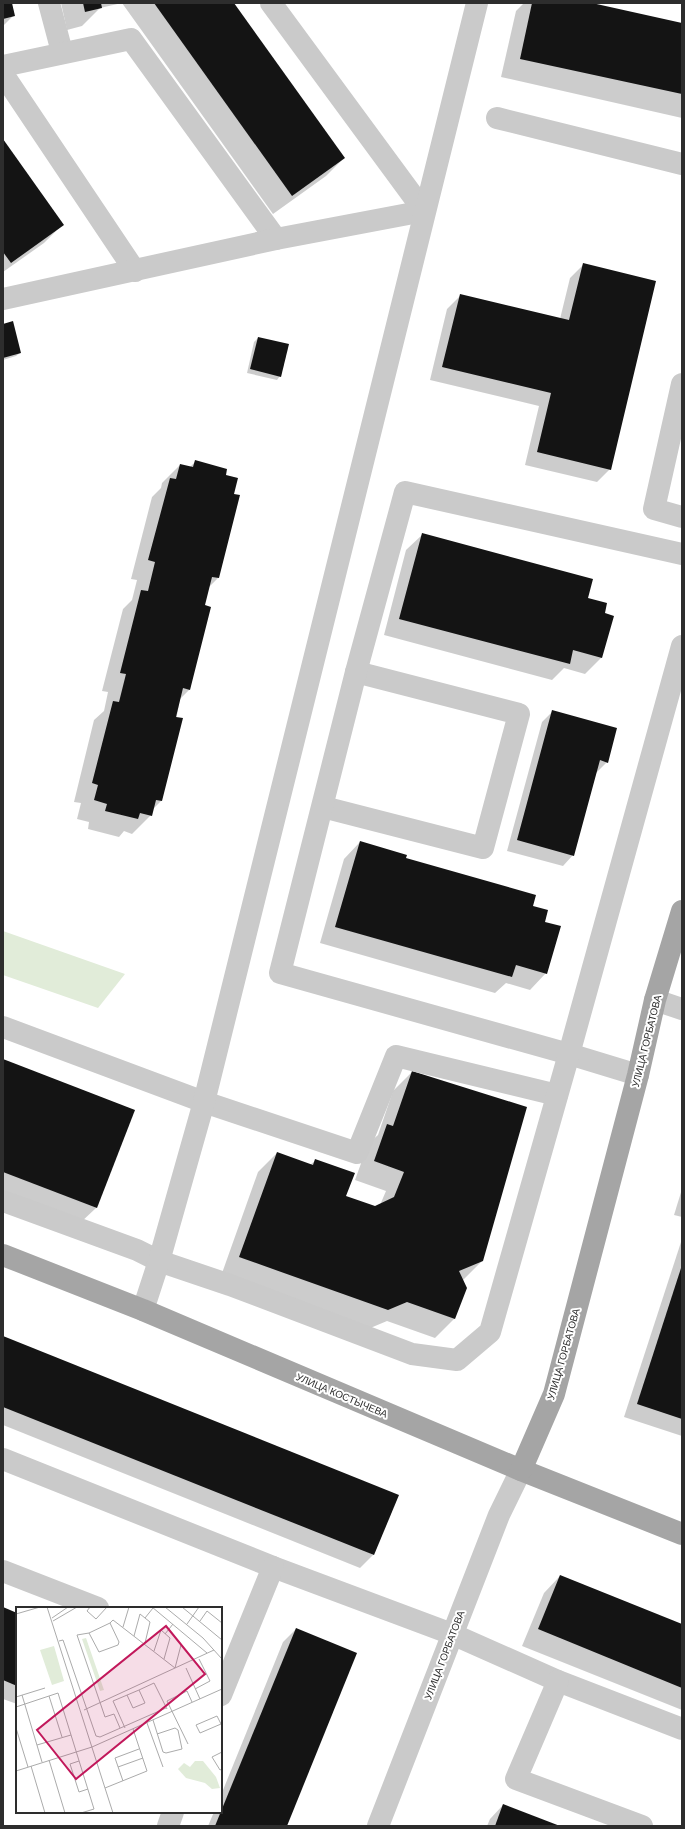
<svg xmlns="http://www.w3.org/2000/svg" width="685" height="1829" font-family="Arial,sans-serif">
<rect width="100%" height="100%" fill="#fff"/>
<polygon fill="#e1ecd9" points="3,931 125,974 98,1008 3,975"/>
<g fill="#0003">
<polygon points="3,3 11,3 14,15 3,26"/>
<polygon points="61,3 233,3 344,158 326,176 273,214 122,3 100,8 82,26 67,30"/>
<polygon points="524,3 587,3 682,24 682,118 501,77 516,11"/>
<polygon points="3,141 63,224 44,243 3,272"/>
<polygon points="583,265 610,469 597,482 525,465 539,406 430,380 447,309 460,296 560,319 570,278"/>
<polygon points="3,325 20,353 16,356 3,360"/>
<polygon points="258,338 280,376 277,380 247,373 254,342"/>
<polygon points="195,462 218,578 209,587 204,606 190,689 180,699 161,801 152,810 151,815 132,834 124,831 119,837 88,829 89,822 77,819 81,803 74,802 94,720 104,711 108,692 102,691 123,609 132,600 137,580 131,579 152,497 161,488 162,483 180,465 190,467"/>
<polygon points="423,534 587,598 603,614 601,658 585,674 564,668 552,680 384,635 406,550"/>
<polygon points="553,711 607,762 596,773 573,855 563,866 507,851 542,722"/>
<polygon points="360,842 532,907 544,923 546,973 530,990 506,983 495,993 320,943 344,859"/>
<polygon points="3,1061 96,1208 79,1224 3,1195"/>
<polygon points="412,1072 482,1261 463,1280 466,1288 454,1319 435,1338 387,1321 368,1329 221,1276 258,1172 277,1153 310,1165 316,1160 345,1197 375,1207 380,1205 386,1191 355,1180 368,1144 378,1135 393,1091"/>
<polygon points="682,1189 682,1217 674,1215"/>
<polygon points="682,1239 682,1436 624,1417"/>
<polygon points="3,1337 373,1555 360,1568 3,1425"/>
<polygon points="560,1576 682,1625 682,1710 522,1646 544,1593"/>
<polygon points="3,1608 17,1614 17,1704 3,1699"/>
<polygon points="296,1629 286,1826 208,1826 214,1812 221,1812 221,1795 283,1642"/>
<polygon points="503,1805 557,1826 487,1826 490,1819"/>
</g>
<g fill="#141414">
<polygon points="3,3 12,3 15,16 3,19"/>
<polygon points="83,3 101,3 102,8 85,12"/>
<polygon points="154,3 234,3 345,158 292,196"/>
<polygon points="532,3 592,3 682,23 682,94 520,59"/>
<polygon points="3,139 64,225 11,263 3,252"/>
<polygon points="583,263 656,281 611,470 537,452 551,393 442,367 460,294 569,320"/>
<polygon points="13,321 21,353 3,358 3,324"/>
<polygon points="258,337 289,344 281,377 250,369"/>
<polygon points="195,460 227,469 226,475 238,478 234,494 240,495 219,578 212,577 205,605 211,607 190,690 183,688 176,717 183,718 162,801 156,800 152,816 140,813 138,819 105,811 107,804 94,800 98,785 92,783 113,701 119,702 126,674 120,673 141,590 148,591 155,562 148,560 170,478 176,479 180,464 193,467"/>
<polygon points="422,533 593,579 588,598 607,603 605,613 614,616 602,658 573,650 570,664 399,619"/>
<polygon points="552,710 617,728 608,763 600,760 574,856 517,840"/>
<polygon points="360,841 407,855 406,858 536,895 533,906 548,910 545,922 561,926 547,974 516,965 512,977 335,927"/>
<polygon points="3,1059 135,1110 97,1208 3,1172"/>
<polygon points="412,1071 527,1107 483,1261 459,1271 467,1288 455,1319 407,1302 388,1310 239,1257 277,1152 313,1165 315,1159 355,1173 346,1196 375,1206 394,1197 404,1172 374,1161 387,1124 393,1126"/>
<polygon points="682,1265 682,1419 637,1404"/>
<polygon points="3,1336 399,1495 374,1555 3,1407"/>
<polygon points="560,1575 682,1624 682,1688 538,1629"/>
<polygon points="3,1607 17,1613 17,1686 3,1680"/>
<polygon points="296,1628 357,1653 287,1826 215,1826"/>
<polygon points="503,1804 560,1826 495,1826"/>
</g>
<g fill="none" stroke-linecap="round" stroke-linejoin="round">
<g stroke="#cacaca" stroke-width="22">
<polyline points="49,3 62,52"/>
<polyline points="271,3 424,211"/>
<polyline points="3,66 131,39 276,239"/>
<polyline points="3,74 135,271"/>
<polyline points="497,118 682,164"/>
<polyline points="3,299 276,239 424,211"/>
<polyline points="682,384 654,509 682,517"/>
<polyline points="323,807 483,848 519,714 356,672"/>
<polyline points="655,1000 682,1009"/>
<polyline points="3,1027 204,1102 357,1153 396,1056 557,1095"/>
<polyline points="638,1075 569,1054 280,973 356,672 405,492 682,554"/>
<polyline points="3,1201 137,1250 159,1261 230,1285 412,1354 457,1360 490,1332 569,1054 682,646"/>
<polyline points="143,1310 159,1261 204,1102 477,3"/>
<polyline points="3,1459 273,1567 452,1634 558,1681 682,1729"/>
<polyline points="3,1571 98,1608"/>
<polyline points="558,1681 516,1779 642,1826"/>
<polyline points="221,1695 273,1567"/>
<polyline points="168,1826 173,1812"/>
<polyline points="378,1826 499,1515 521,1470"/>
</g>
<g stroke="#a5a5a5" stroke-width="22">
<polyline points="3,1255 143,1310 521,1470 682,1534"/>
<polyline points="521,1470 554,1394 638,1075 655,1000 682,911"/>
</g>
</g>
<g text-anchor="middle" stroke-width="4" stroke-linejoin="round" paint-order="stroke">
<g font-size="10" fill="#2d2d2d" stroke="#fff">
<text transform="translate(646 1041) rotate(-76)" y="4">УЛИЦА ГОРБАТОВА</text>
<text transform="translate(563 1354) rotate(-74)" y="4">УЛИЦА ГОРБАТОВА</text>
<text transform="translate(342 1395) rotate(23)" y="4">УЛИЦА КОСТЫЧЕВА</text>
<text transform="translate(444 1655) rotate(-69)" y="4">УЛИЦА ГОРБАТОВА</text>
</g>
</g>
<g transform="translate(16 1607)">
<rect width="206" height="206" fill="#fff"/>
<path d="M70 31 88 83 84 84 66 32ZM38 39 48 74 36 78 24 43ZM179 154H187L200 170 204 181 196 182 189 176 170 171 162 162 168 156 174 160Z" fill="#e1ecd9"/>
<path fill="none" stroke="#ababab" stroke-width="1" d="M31 0 97 206M74 0 71 4 80 12 91 0M136 0 191 46M149 0 187 31 206 52M166 0 206 33M0 7 24 0M36 11 52 0M129 11 137 1M37 14 61 0M184 14 191 4 206 16M171 17 183 0M107 20 113 0M73 26 83 45 102 38 103 35 94 16M149 27 157 17M118 29 124 7 134 15 129 36M43 34 47 33 80 129 84 130 150 101M138 44 145 23 154 31 148 52M159 61 165 38M170 61 184 92M179 82 194 74 183 52M6 88 26 155M111 88 117 101 129 96 123 83M33 89 46 130M0 90 29 81M0 100 42 86 78 202 65 206M68 103 198 43M137 113 147 145 150 146 166 142 162 123 159 121 141 127M131 116 147 160M205 117 201 109 180 118 184 126 205 117 206 116M0 121 12 160M104 121 98 107 89 110 61 28 73 26 94 16 97 13 159 61M109 121 97 94 123 83 138 76 151 102M172 137 151 94 171 84 176 95M21 138 55 128M76 140 206 82M206 145 196 150 204 163 206 162M33 153 49 206M63 154 54 157 63 185 72 182M15 159 29 206M102 160 127 151M0 164 76 140M107 174 99 151 123 142M89 181 131 164 117 122"/>
<path fill="#c2185b" fill-opacity="0.15" stroke="#c2185b" stroke-width="2" d="M150 19 189 67 60 172 21 123Z"/>
<rect width="206" height="206" fill="none" stroke="#2d2d2d" stroke-width="2"/>
</g>
<rect width="685" height="1829" fill="none" stroke="#2d2d2d" stroke-width="8"/>
</svg>
